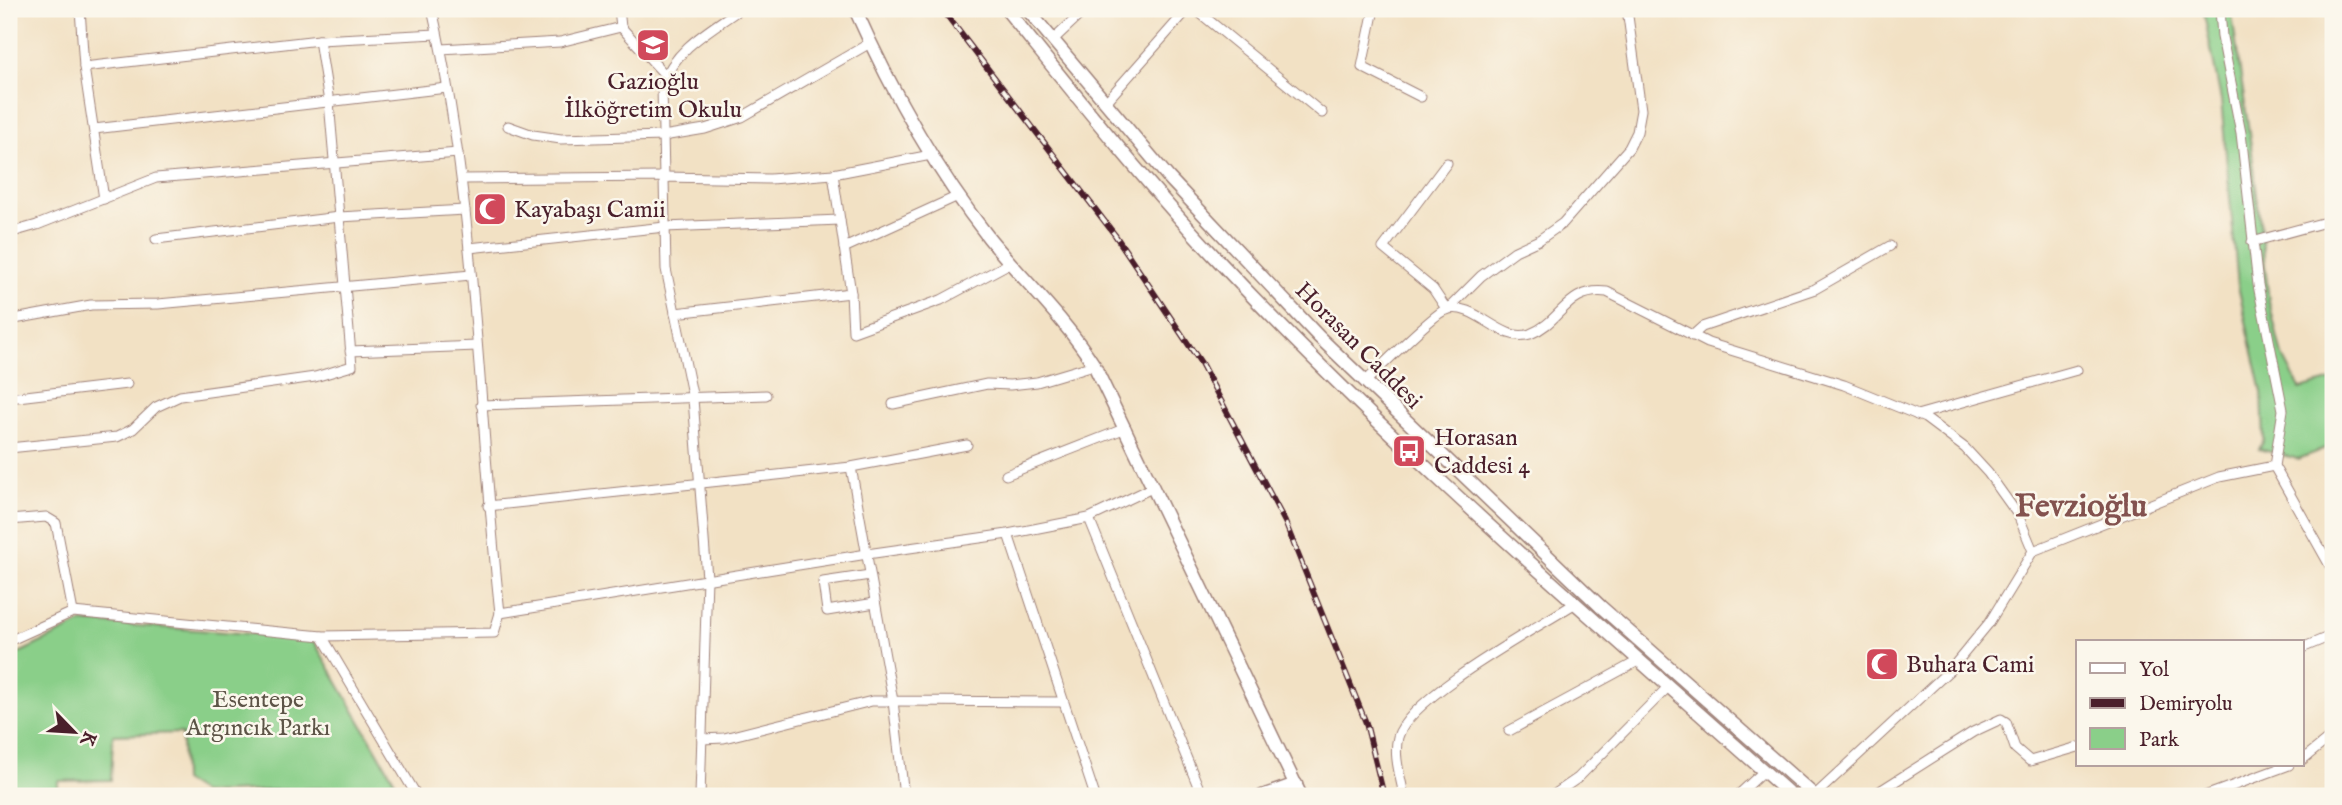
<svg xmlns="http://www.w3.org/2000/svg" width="2342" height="805" font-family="'IM FELL English',serif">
<rect width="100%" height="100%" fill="#fbf7ec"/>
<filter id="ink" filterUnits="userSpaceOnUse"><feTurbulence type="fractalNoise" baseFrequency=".0143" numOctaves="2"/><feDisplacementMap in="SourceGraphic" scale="14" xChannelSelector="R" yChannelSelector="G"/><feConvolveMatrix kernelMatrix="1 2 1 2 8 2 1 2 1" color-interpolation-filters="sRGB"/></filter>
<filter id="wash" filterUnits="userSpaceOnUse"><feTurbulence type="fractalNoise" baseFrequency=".00686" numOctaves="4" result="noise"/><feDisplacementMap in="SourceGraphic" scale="28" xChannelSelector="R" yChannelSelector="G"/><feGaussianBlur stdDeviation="1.57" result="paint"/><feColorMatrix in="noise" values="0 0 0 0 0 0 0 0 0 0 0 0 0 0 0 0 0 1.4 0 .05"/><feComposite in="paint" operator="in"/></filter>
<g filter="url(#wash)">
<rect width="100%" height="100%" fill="#f2e1c4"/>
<g fill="#8acf89" stroke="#6a775a" stroke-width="2">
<polygon points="2203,9 2231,9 2252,153 2269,301 2281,352 2300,389 2333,380 2333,446 2298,459 2259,449 2264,440 2262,392 2238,286 2221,100"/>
<polygon points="83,622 312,638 397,785 202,793 183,781 182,733 113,735 111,780 58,781 58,796 9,796 9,658"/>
</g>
</g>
<g filter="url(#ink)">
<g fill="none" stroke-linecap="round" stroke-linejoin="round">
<g stroke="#9e8078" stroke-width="11">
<g id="street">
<polyline points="80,9 84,67 104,199"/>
<path d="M432 9C477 207 478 412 500 613L867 554 1008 534 1089 518 1152 488"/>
<polyline points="619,9 621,27 666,76"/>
<polyline points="1195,9 1322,113"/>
<polyline points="1374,9 1362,67 1421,97"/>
<polyline points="2220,9 2222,37 2241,133 2258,285 2283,410 2274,466 2333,571"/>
<polyline points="1053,40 1086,9"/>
<polyline points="441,49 560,42 621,27"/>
<polyline points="84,67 319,40 437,34"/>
<polyline points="1105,103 1188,9"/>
<polyline points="508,126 533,135 561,139 663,136 705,129 742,117 870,43"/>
<polyline points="94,129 447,88"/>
<polyline points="1447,163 1383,248 1433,289 1447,310 1481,276 1515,251 1539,240 1563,223 1629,148 1637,132 1641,110 1627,9"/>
<polyline points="833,174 851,293 853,332 941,300 1010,263"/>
<polyline points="462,179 664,177 770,179 833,174 931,155"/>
<polyline points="9,233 37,225 156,178 458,153"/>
<polyline points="156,239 339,217 465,210"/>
<polyline points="2252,242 2333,220"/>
<polyline points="469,248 665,227 840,220"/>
<polyline points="844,248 958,196"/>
<polyline points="675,313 851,293"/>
<polyline points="9,320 91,305 158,304 471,275"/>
<polyline points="1692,336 1702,327 1815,289 1890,246"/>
<polyline points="350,351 477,346"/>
<path d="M1365 382C1379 369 1432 315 1445 310 1476 300 1500 344 1530 334 1562 322 1566 287 1607 292L1708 343 1844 385 1925 418 1965 448 1988 473 2018 515 2033 551"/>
<polyline points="9,398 127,384"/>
<polyline points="893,404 987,384 1010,385 1037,382 1094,365"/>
<polyline points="481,405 766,395"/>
<polyline points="1917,415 2077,370"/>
<polyline points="9,448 117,437 133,429 156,407 180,396 315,377 352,366 329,102 319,40"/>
<polyline points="851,467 893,701 1063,702"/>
<polyline points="1006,475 1126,428"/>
<polyline points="488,506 851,467 967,445"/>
<polyline points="1089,518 1202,796"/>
<polyline points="9,520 46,517 56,523 73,612"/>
<polyline points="1008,534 1095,796"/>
<polyline points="870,575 823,582 827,611 875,603"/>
<polyline points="322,636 417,796"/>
<polyline points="9,641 73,612 322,636 494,633 500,613"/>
<polyline points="2302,648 2333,635"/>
<polyline points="1509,731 1638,661"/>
<polyline points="702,739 724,738 872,701 893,701 904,796"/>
<polyline points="2302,760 2333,735"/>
<path d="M700 796 707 578 693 399 666 269 662 86C674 49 710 30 740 9"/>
<path d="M1404 796C1401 778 1393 756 1398 737 1409 697 1535 629 1574 604"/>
<polyline points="1552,796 1578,778 1668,687"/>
<polyline points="1737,796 1764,771"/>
<polyline points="1814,796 1951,669 1989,623 2033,551 2219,477 2274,466"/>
<polyline points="1872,796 1973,732 2001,719 2006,722 2015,748 2030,761 2078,747"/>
<polyline points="2205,796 2289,765"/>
<polyline points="2331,796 2333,795"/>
</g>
</g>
<g stroke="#9e8078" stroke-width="15">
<g id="secondary">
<path d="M855 9C891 90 934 168 989 238 1024 281 1064 318 1094 365L1301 796"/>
<path d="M1006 9C1074 93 1141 178 1215 257 1395 450 1596 621 1792 796"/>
<polyline points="1027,9 1169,178 1319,337 1600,606 1815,796"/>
<polyline points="1262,796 1296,784"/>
</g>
</g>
<use href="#street" stroke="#fff" stroke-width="9"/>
<use href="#secondary" stroke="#fff" stroke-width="12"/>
<g stroke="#4a1f2b" stroke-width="6">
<polyline id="rail" points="942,9 1115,235 1201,363 1285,522 1366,723 1384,796"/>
</g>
<use href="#rail" stroke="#fbf7ec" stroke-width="3.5" stroke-dasharray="10" stroke-linecap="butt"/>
</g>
</g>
<defs>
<g id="school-square" transform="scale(1.75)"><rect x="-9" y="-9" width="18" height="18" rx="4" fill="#d1495b" stroke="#fbf7ec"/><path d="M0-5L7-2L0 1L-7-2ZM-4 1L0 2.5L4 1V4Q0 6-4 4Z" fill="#fff"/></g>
<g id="mosque-square" transform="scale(1.75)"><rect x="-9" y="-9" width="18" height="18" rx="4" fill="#d1495b" stroke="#fbf7ec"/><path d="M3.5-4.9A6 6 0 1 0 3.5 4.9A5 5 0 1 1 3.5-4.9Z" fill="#fff"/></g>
<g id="bus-square" transform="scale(1.75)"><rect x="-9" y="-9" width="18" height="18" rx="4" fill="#d1495b" stroke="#fbf7ec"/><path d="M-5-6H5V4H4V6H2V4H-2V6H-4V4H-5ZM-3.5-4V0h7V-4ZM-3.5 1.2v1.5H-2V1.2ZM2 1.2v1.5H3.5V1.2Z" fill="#fff"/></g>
</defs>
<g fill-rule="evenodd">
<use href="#school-square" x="653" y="45"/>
<use href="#mosque-square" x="490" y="209"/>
<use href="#bus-square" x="1409" y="451"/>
<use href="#mosque-square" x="1882" y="664"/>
</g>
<g text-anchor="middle" stroke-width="5" stroke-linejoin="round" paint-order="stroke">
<g font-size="24" fill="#4a1f2b" stroke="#fbf7ec" text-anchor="start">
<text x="653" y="89" text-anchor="middle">Gazioğlu<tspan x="653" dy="28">İlköğretim Okulu</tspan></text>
<text x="514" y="217">Kayabaşı Camii</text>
<text x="1434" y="445">Horasan<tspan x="1434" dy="28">Caddesi 4</tspan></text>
<text x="1906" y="672">Buhara Cami</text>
</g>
<g font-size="24" fill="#4a1f2b" stroke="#fbf7ec">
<text transform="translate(1359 345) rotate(45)" y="8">Horasan Caddesi</text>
</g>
<g font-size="24" fill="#5d5447" stroke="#fbf7ec">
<text x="258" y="707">Esentepe<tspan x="258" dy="28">Argıncık Parkı</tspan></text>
</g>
<g font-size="32" font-weight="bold" fill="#83524f" stroke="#fbf7ec">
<text x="2081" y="516">Fevzioğlu</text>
</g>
</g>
<rect width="2342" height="805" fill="none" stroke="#fbf7ec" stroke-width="35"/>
<rect x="2076" y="640" width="228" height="126" fill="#fbf7ec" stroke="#b4a19f" stroke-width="2"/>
<rect x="2090" y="663" width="35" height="10" fill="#ffffff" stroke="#b4a19f" stroke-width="2"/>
<text x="2139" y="676" font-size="21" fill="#4a1f2b">Yol</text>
<rect x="2090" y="698" width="35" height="10" fill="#4a1f2b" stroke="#b4a19f" stroke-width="2"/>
<text x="2139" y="710" font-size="21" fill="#4a1f2b">Demiryolu</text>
<rect x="2090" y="728" width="35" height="21" fill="#8acf89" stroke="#b4a19f" stroke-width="2"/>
<text x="2139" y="746" font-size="21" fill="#4a1f2b">Park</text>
<g transform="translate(74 732) rotate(115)" stroke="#fbf7ec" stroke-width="5" paint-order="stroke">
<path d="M0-5L12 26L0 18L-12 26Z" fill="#4a1f2b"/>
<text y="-10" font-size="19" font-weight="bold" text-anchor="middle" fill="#4a1f2b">K</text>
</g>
</svg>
